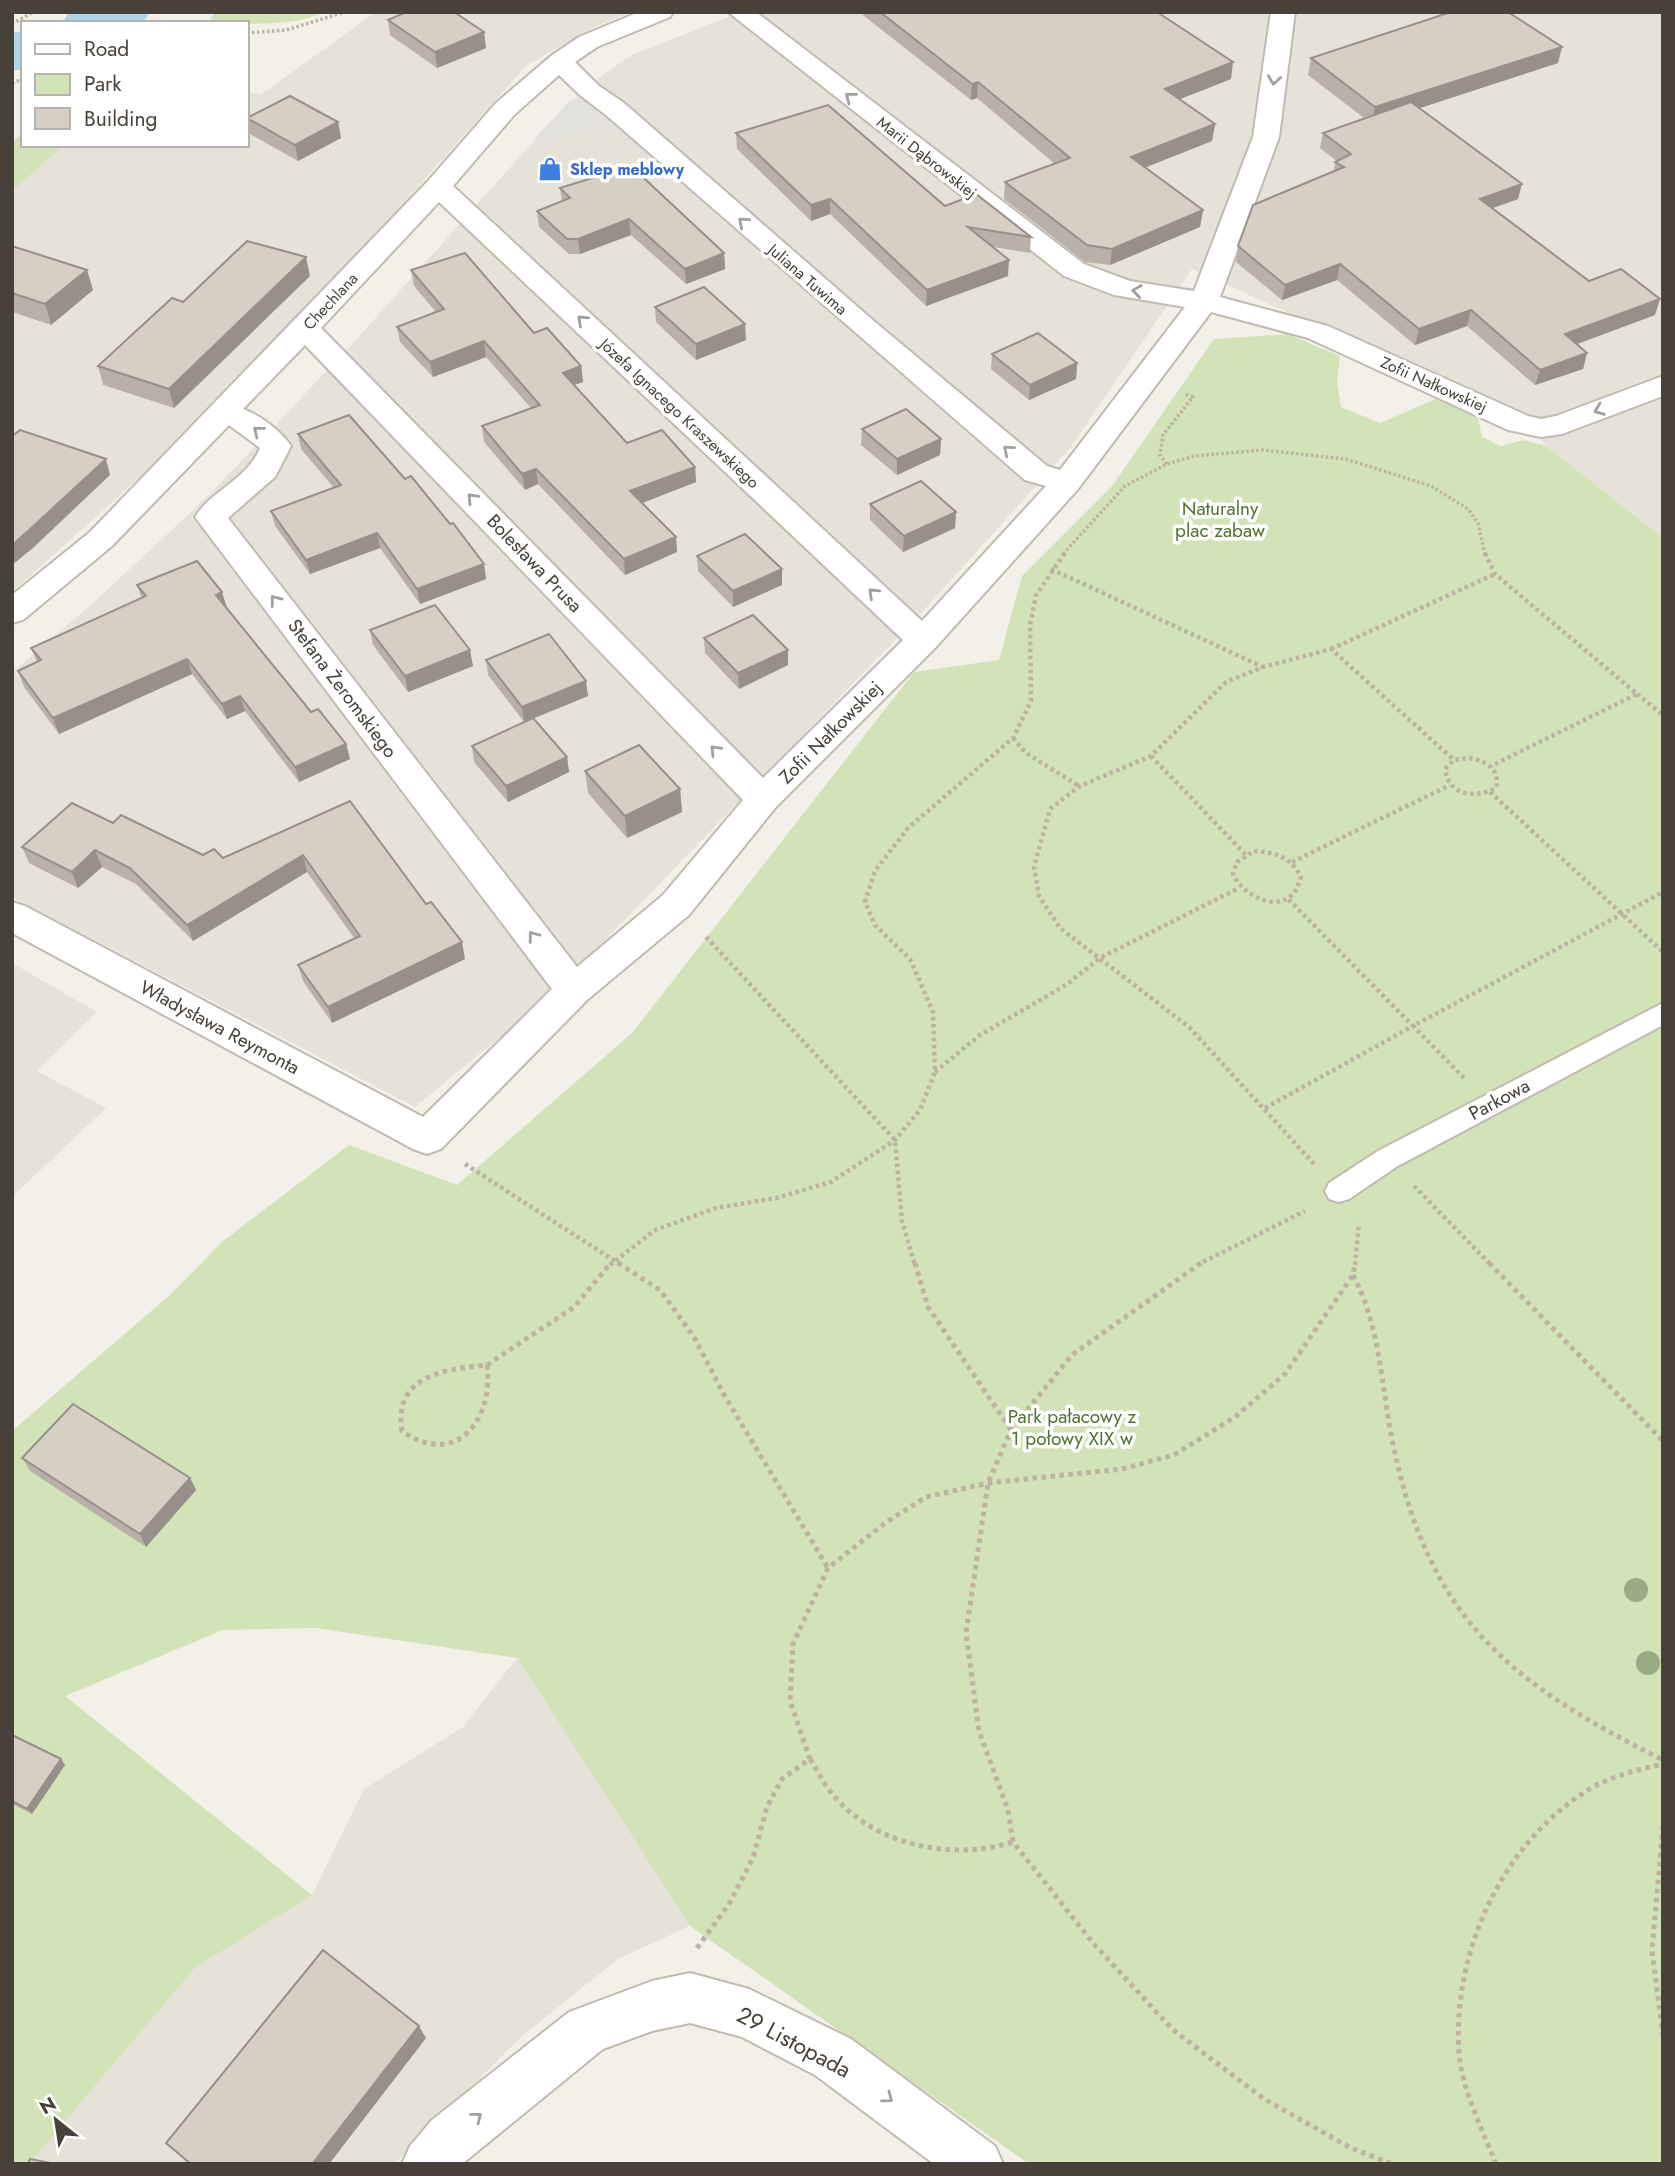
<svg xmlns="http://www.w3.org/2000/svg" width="1675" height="2176" font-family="Jost,sans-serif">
<rect width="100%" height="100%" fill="#f3f0ea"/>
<g fill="#e7e2d9">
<polygon points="376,12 632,12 594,27 527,65 290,330 140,477 12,592 12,191 64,145 247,145 247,91 260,95"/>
<polygon points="742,12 1663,12 1663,538 1546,446 1523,412 1271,305 1192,269 1071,447 924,610 555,992 415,1107 12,897 12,673 103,594 210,494 355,341 532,143 588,86 631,55"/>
<polygon points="12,963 97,1012 37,1071 106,1108 12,1197"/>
<polygon points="517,1658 690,1926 618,1959 522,2036 394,2164 29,2164 195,1968 312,1895 364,1789 463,1727"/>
</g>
<g fill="#d2e3b8">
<path d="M215 12H324C293 28 242 23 208 23Z"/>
<polygon points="23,133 23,145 64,145 12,191 12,142"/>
<polygon points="1288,334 1340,356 1337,381 1341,407 1380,423 1440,397 1477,414 1482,437 1501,446 1523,440 1546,446 1663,538 1663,2164 1029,2164 690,1926 517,1658 316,1628 223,1630 65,1696 312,1895 195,1968 29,2164 12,2164 12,1431 171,1294 223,1241 349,1145 457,1185 632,1033 914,672 999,660 1022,576 1112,486 1214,339"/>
</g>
<polygon fill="#e3e1de" points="590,91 660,151 641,157 605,124 543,144 536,137 568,103"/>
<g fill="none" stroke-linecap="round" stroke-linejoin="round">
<g fill="#aed5e9" fill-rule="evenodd">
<polygon points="69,12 150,12 143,23 62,23"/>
<polygon points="23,31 23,69 12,71 12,33"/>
</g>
<g stroke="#c1bab1" stroke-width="4">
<polygon id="lane" points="1663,1003 1663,1025 1396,1167 1349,1199 1339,1202 1329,1199 1325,1191 1329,1183 1378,1151"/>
</g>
<g stroke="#c1bab1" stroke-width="4">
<g id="street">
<path d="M639 12H673L670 17 597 47 575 62 599 86 624 103 875 322 1047 466 1060 470 1185 307 1114 295 1064 276 728 12H756L1084 264 1130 281 1194 291 1253 137 1271 12H1295L1279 137 1220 297 1328 326 1528 416 1541 419 1556 416 1663 376V396L1562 434 1541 437 1508 430 1308 338 1211 312 1078 489 935 648 775 808 689 915 587 1000 441 1149 427 1154 413 1149 12 933V902L25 906 423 1117 552 989 195 517C213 489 247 480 260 448L229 425 112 546 23 620 12 623V595L90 532 428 181 496 103 551 56 579 37ZM559 75 581 96 606 115 1025 480 1046 486 922 621 453 186 514 115ZM439 202 903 640 763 778 321 328ZM305 345 743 800 663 895 577 967 228 518 275 477 291 446C281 431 260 415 243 409Z"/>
<polygon points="690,1973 749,1989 851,2039 995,2146 1003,2164 934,2164 815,2075 742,2037 690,2023 652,2031 603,2049 462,2164 402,2164 410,2146 432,2120 569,2012 652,1981"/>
</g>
</g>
<g stroke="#beb2a0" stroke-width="3.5" stroke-dasharray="2.5 2.5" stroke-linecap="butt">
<polyline points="12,24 33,12"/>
<polyline points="247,33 286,30 345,12"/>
<polyline points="12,83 23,79"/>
<polyline points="1167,464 1160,455 1163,435 1193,397 1184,394"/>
<polyline points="1063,554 1125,486 1167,464 1194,456 1263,450 1345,459 1431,486 1468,509 1478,523 1485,554"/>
</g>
<g stroke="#beb2a0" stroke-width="4.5" stroke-dasharray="3.5 3.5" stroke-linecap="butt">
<polyline points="1485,553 1495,574 1637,694 1491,766"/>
<polyline points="1051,569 1263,667"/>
<polyline points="1331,649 1495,574"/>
<polyline points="1637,694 1663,715"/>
<polyline points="1013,738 1026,753 1079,786"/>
<polyline points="1151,756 1246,855"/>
<path d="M1469 758C1486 761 1501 769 1496 788 1475 799 1449 796 1445 769L1454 760Z"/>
<polyline points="1490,792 1663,952"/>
<path d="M1254 851C1275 852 1291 857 1301 877 1299 881 1297 889 1294 893 1275 914 1241 893 1233 874L1237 862Z"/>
<polyline points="1292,862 1450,785"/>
<polyline points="706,937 895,1140 902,1221 915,1265"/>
<polyline points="935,1072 980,1035 1066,985 1100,958 1239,888"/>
<polyline points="1464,1078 1413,1026 1663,892"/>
<polyline points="1265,1108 1413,1026 1287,898"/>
<polyline points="465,1164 621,1265"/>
<polyline points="1314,1164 1189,1027 1060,928 1039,896 1034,867 1050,809 1080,786 1151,756 1226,682 1263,667 1331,649 1454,760"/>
<polyline points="1414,1186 1491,1265"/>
<polyline points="610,1265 655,1230 716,1208 776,1198 831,1182 895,1140 920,1110 935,1072 933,1012 910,959 875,925 865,902 875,871 908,828 1013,738 1031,701 1030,625 1036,595 1065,553"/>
<polyline points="1197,1265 1305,1211"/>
<polyline points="1355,1265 1359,1223"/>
</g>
<g stroke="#beb2a0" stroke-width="5" stroke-dasharray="4.5 4.5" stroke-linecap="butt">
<polyline points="618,1263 660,1290 694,1337 723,1393 828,1568"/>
<polyline points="915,1263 928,1307 1011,1430"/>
<polyline points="1201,1263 1072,1355 1011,1430 988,1483 966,1633 979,1731 1008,1810 1013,1842 1093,1943 1172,2029 1264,2099 1351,2148 1392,2164"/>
<polyline points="1489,1263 1663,1441"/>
<path d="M1353 1275C1380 1326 1381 1383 1392 1439 1428 1618 1506 1681 1663 1760"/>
<polyline points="487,1365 574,1307 611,1263"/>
<path d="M487 1365C494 1420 456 1469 402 1431 393 1376 444 1369 487 1365Z"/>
<path d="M810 1759C818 1771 824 1785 834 1796 876 1846 953 1861 1013 1842"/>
<polyline points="1663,1826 1652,1951 1663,2035"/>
<polyline points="697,1948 729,1904 753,1858 767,1807 782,1779 810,1759 790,1701 793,1644 828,1568 885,1523 926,1497 988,1483 1122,1469 1174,1455 1235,1417 1285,1374 1353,1275 1355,1263"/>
<path d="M1496 2164C1482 2128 1462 2091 1459 2052 1452 1954 1502 1843 1588 1790 1611 1776 1636 1770 1663 1764"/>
</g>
<use href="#lane" fill="#fff" fill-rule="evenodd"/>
<use href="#street" fill="#fff" fill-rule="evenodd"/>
</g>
<g fill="#99ab85">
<circle cx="1636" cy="1590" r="12"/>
<circle cx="1648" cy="1663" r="12"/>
</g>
<g fill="#b9b1a9">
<polygon points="859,12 1157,12 1231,79 1179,99 1215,124 1212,141 1145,167 1203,210 1200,227 1110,265 1085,262 1004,199 1005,182 1055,164 977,98 971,100"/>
<polygon points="388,20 484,32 486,48 437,68 390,35"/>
<polygon points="1311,58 1558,63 1419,108 1518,199 1493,208 1589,281 1655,315 1577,344 1587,353 1583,369 1535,385 1467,326 1415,345 1337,280 1282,300 1236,262 1238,246 1334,171 1335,162 1337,161 1320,148 1323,133 1364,118 1308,75"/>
<polygon points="247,118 338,122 341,138 298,161 250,134"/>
<polygon points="736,133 945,206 1031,237 1030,253 993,247 1008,276 926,306 830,214 811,221 737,149"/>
<polygon points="560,188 724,253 725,269 686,284 631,235 580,254 569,254 539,227 537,211 562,202"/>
<polygon points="12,246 87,270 93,290 51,325 12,312"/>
<polygon points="411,270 534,333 581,366 583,382 574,385 627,443 695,467 696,482 642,503 676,537 677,552 625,575 538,484 525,490 484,442 482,426 531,408 486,357 433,377 400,342 397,327 436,312 414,286"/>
<polygon points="310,276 174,408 103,385 98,366"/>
<polygon points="655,307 746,340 696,360 656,322"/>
<polygon points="992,354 1077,363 1076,379 1029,400 991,369"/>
<polygon points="862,429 941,439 940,455 897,475 861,445"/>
<polygon points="298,434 405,479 484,564 486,579 420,604 380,548 310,574 275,526 271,511 334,488 301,449"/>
<polygon points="870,504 956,512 955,528 903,552 870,520"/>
<polygon points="697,556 782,569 782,585 733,607 698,571"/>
<polygon points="137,585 226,608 311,712 346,744 350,759 299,782 245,711 227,719 192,674 59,734 24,687 18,671 37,662 31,648 142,599"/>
<polygon points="370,630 473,666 408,692 373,645"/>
<polygon points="704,638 788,650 788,665 739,689 705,653"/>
<polygon points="486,660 588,696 533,719 567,757 569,772 508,802 474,762 472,746 524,722 488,675"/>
<polygon points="585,771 680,789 682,812 627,838 588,793"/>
<polygon points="350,801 465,959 332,1023 303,981 298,965 354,938 307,872 193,941 136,884 102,867 78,888 29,863 22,847 113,823 203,855 223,858"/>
<polygon points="22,1458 190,1478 196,1490 146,1547 30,1471"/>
<polygon points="12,1735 65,1765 32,1814 12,1804"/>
<polygon points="426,2038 329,2164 189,2164 166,2143"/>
</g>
<g fill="#969089">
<polygon points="484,32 486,48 437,68 435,52"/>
<polygon points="1562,47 1558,63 1371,124 1375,107"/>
<polygon points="1233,62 1231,79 1163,106 1165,89"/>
<polygon points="978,82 977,98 971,100 972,84"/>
<polygon points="338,122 341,138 298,161 295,145"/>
<polygon points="1215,124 1212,141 1129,174 1131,157"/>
<polygon points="1522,184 1518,199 1476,214 1480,199"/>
<polygon points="830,199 830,214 811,221 811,205"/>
<polygon points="1203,210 1200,227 1110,265 1112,249"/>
<polygon points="629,219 631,235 580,254 578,239"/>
<polygon points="724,253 725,269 686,284 685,269"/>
<polygon points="306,257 310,276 174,408 169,389"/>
<polygon points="1009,260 1008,276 926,306 927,290"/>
<polygon points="1340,264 1337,280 1282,300 1285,285"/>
<polygon points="87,270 93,290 51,325 45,304"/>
<polygon points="1660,299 1655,315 1561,350 1565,334"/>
<polygon points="1471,310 1467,326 1415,345 1419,329"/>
<polygon points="745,324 746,340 696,360 696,344"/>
<polygon points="484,341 486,357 433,377 430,362"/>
<polygon points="1587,353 1583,369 1535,385 1540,370"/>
<polygon points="1077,363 1076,379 1029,400 1030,385"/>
<polygon points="581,366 583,382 565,388 563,373"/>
<polygon points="941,439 940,455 897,475 897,459"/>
<polygon points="106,459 110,475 33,548 12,565 12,545"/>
<polygon points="695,467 696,482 632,507 630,491"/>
<polygon points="536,469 538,484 525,490 522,474"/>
<polygon points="956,512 955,528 903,552 904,536"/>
<polygon points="377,533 380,548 310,574 306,560"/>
<polygon points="676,537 677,552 625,575 624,559"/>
<polygon points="484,564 486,579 420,604 417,589"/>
<polygon points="782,569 782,585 733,607 733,591"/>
<polygon points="222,592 227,608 216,595"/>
<polygon points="470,650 473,666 408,692 405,676"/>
<polygon points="788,650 788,665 739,689 738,673"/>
<polygon points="187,659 192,674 59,734 53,718"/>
<polygon points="586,681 588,696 524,722 522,707"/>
<polygon points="240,696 245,711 227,719 222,704"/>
<polygon points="346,744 350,759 299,782 295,767"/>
<polygon points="567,757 569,772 508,802 506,786"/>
<polygon points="680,789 682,812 627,838 625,816"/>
<polygon points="95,850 102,867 78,888 72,872"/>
<polygon points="303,855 307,872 193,941 187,925"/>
<polygon points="462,942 465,959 332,1023 328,1007"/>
<polygon points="190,1478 196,1490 146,1547 140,1534"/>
<polygon points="61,1759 65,1765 32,1814 27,1809"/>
<polygon points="419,2026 426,2038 329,2164 312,2164"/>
</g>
<g fill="#d7cec4" stroke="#969089" stroke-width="2">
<polygon points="406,12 454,12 484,32 435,52 388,20"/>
<polygon points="880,12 1157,12 1233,62 1165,89 1215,124 1131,157 1203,210 1112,249 1087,245 1005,182 1070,158 978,82 972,84"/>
<polygon points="1451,12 1508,12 1562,47 1375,107 1311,58"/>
<polygon points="290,96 338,122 295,145 247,118"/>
<polygon points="1411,102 1522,184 1480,199 1589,281 1621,269 1660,299 1565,334 1587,353 1540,370 1471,310 1419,329 1340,264 1285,285 1238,246 1253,205 1344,167 1335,162 1351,154 1323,133"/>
<polygon points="828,105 945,206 976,194 1031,237 968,227 1009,260 927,290 830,199 811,205 736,133"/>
<polygon points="631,166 724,253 685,269 629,219 578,239 567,239 537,211 570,198 560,188"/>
<polygon points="247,241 306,257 169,389 98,366 172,298 183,302"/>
<polygon points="12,246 87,270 45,304 12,293"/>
<polygon points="465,253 534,333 547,328 581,366 563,373 627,443 662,430 695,467 630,491 676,537 624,559 536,469 522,474 482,426 540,405 484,341 430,362 397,327 444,309 411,270"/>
<polygon points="704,287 745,324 696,344 655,307"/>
<polygon points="1038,333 1077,363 1030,385 992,354"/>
<polygon points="906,409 941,439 897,459 862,429"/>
<polygon points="349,415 405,479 411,476 450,524 453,523 484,564 417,589 377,533 306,560 271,511 341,485 298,434"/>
<polygon points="20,430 106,459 27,532 12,545 12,436"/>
<polygon points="921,481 956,512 904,536 870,504"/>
<polygon points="745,534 782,569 733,591 697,556"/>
<polygon points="197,561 222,592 216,595 311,712 318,709 346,744 295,767 240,696 222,704 187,659 53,718 18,671 41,660 31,648 146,596 137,585"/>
<polygon points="435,605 470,650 405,676 370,630"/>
<polygon points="753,615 788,650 738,673 704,638"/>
<polygon points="549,634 586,681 522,707 486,660"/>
<polygon points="533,718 567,757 506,786 472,746"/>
<polygon points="639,745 680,789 625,816 585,771"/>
<polygon points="350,801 426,904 431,902 462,942 328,1007 298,965 360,936 303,855 187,925 130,868 95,850 72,872 22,847 72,803 113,823 121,815 203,855 214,849 223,858"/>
<polygon points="73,1404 190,1478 140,1534 22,1458"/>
<polygon points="12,1735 61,1759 27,1809 12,1801"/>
<polygon points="323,1950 419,2026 312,2164 191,2164 166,2143"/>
<polygon points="30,2159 56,2164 28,2164"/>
</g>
<defs><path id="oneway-chevron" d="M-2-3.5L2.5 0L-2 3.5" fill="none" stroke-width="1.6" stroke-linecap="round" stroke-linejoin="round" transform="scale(1.75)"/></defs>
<g stroke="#a3a09c">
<use href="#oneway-chevron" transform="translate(1274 80) rotate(98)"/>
<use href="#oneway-chevron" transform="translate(850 97) rotate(-142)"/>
<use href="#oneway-chevron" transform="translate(743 222) rotate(-139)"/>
<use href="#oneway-chevron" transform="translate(1137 291) rotate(-172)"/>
<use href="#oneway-chevron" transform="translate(582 320) rotate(-137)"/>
<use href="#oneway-chevron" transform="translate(1599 410) rotate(159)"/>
<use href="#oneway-chevron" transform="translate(258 431) rotate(-141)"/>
<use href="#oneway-chevron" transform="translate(1008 450) rotate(-140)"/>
<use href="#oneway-chevron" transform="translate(472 498) rotate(-134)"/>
<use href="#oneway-chevron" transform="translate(873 593) rotate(-137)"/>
<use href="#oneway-chevron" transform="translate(275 600) rotate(-127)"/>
<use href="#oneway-chevron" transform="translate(715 750) rotate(-134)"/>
<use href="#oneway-chevron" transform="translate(533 936) rotate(-127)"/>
<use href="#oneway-chevron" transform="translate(888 2098) rotate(37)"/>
<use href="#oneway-chevron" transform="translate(477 2117) rotate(-38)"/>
</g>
<defs>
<g id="shop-bare" transform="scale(1.89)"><path d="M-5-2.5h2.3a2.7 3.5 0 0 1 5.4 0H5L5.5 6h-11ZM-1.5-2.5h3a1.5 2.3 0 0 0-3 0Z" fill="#3f7fe0" stroke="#fff" stroke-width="2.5" paint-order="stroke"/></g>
</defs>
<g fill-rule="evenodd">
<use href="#shop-bare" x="550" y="169"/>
</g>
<g text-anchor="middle" stroke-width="7" stroke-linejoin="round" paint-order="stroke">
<g font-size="16" fill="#474139" stroke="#fff">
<text transform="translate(927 157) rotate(38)" y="6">Marii Dąbrowskiej</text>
<text transform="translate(808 279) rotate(41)" y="6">Juliana Tuwima</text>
<text transform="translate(330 301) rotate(-47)" y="6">Chechlana</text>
<text transform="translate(1434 384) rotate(24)" y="6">Zofii Nałkowskiej</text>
<text transform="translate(680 413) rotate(43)" y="6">Józefa Ignacego Kraszewskiego</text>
</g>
<g font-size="16" font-weight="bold" fill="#366cbe" stroke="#fff" text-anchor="start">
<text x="570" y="175">Sklep meblowy</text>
</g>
<g font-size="19" fill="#4f7332" stroke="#fff">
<text x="1220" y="515">Naturalny<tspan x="1220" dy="22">plac zabaw</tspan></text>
<text x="1072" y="1423">Park pałacowy z<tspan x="1072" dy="22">1 połowy XIX w</tspan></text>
</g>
<g font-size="19" fill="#474139" stroke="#fff">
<text transform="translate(535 563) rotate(46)" y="7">Bolesława Prusa</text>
<text transform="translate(343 688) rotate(53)" y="7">Stefana Żeromskiego</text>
<text transform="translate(830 732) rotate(-45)" y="7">Zofii Nałkowskiej</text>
<text transform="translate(220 1027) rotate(28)" y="7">Władysława Reymonta</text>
<text transform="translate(1499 1099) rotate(-28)" y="7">Parkowa</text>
</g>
<g font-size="23" fill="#474139" stroke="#fff">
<text transform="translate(794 2042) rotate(28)" y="8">29 Listopada</text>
</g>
</g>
<rect width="1675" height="2176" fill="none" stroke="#474139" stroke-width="28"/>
<rect x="21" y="21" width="228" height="126" fill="#ffffff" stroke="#b5b3b0" stroke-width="2"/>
<rect x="35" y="44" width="35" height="10" fill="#ffffff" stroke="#b5b3b0" stroke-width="2"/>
<text x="84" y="56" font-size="21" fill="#474139">Road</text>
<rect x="35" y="74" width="35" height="21" fill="#d2e3b8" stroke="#b5b3b0" stroke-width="2"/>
<text x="84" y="91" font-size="21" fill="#474139">Park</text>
<rect x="35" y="108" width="35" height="21" fill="#d7cec4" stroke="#b5b3b0" stroke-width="2"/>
<text x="84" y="126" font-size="21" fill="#474139">Building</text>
<g transform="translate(56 2120) rotate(330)" stroke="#ffffff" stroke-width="5" paint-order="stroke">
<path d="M0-5L12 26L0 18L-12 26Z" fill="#474139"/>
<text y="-10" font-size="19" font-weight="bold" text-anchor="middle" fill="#474139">N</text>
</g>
</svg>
